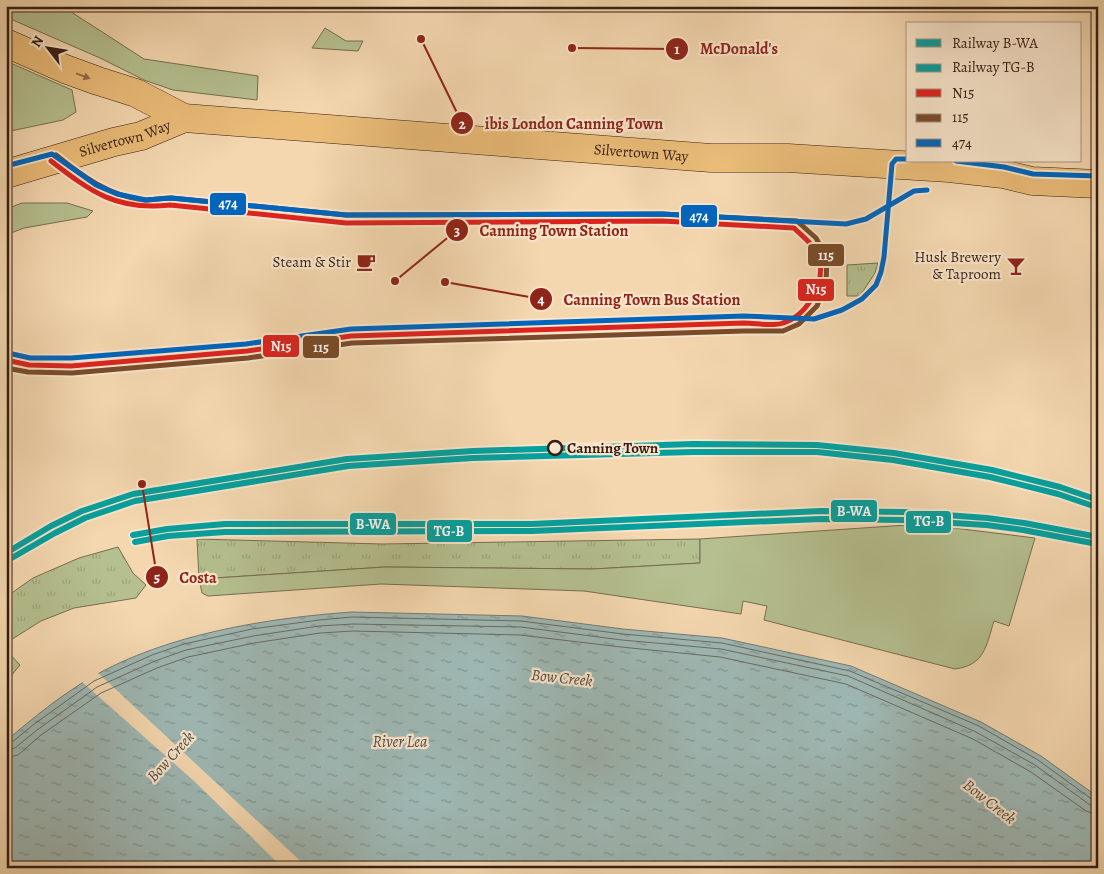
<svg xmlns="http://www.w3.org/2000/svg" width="1104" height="874" font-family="Alegreya,serif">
<defs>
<pattern id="grass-tufts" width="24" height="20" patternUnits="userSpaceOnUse" patternTransform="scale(1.25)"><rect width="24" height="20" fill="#b5bf8f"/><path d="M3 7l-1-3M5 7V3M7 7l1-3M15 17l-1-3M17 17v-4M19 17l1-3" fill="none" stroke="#9ca47a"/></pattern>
<pattern id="forest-firs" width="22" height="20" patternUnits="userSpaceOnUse" patternTransform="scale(1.25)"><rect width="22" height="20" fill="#b5bf8f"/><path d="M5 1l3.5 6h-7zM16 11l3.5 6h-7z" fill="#9ca47a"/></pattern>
<pattern id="water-ripples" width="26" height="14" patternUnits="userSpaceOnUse" patternTransform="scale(1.25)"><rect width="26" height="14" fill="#9eb8b4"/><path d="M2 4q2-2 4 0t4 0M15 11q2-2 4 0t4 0" fill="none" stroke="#829591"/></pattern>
</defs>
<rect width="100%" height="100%" fill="#f4d7af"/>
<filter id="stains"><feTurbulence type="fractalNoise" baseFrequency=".004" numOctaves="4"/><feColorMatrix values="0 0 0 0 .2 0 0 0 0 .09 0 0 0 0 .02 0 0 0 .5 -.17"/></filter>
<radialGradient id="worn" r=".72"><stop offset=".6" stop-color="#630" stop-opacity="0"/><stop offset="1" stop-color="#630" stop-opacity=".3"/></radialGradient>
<g fill="url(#grass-tufts)" stroke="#766e52">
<polygon points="878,263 875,273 860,296 847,296 847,265"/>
<polygon points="197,539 382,544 700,539 700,563 593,569 385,567 199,579"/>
<polygon points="118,547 133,573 146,585 136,598 74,608 41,621 6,643 6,597 33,578 79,558"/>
</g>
<polygon fill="url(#forest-firs)" stroke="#766e52" points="6,650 20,665 6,682"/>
<g fill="#b5bf8f" stroke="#766e52">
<polygon points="6,6 62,6 144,59 258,76 257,100 173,90 144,80 100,58 6,17"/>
<polygon points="325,28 346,41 363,41 358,51 312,48"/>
<polygon points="6,61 72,90 76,112 63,120 6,132"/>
<polygon points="22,203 67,203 93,211 87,217 24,228 6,235 6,209"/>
<path d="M922 524 1035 538 1009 626 994 621C986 646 985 665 955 669L764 620 767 606 743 601 741 614 584 591 381 584 208 596 202 593 199 579 385 567 593 569 700 563V539Z"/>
</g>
<path fill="url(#water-ripples)" stroke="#747a74" d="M352 612 522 616 623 629 722 638 851 666 981 722 1041 756 1098 797V868H6V741C33 718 61 695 92 677 167 634 267 618 352 612Z"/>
<polygon fill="#f4d7af" points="97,672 308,868 283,868 194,781 81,681"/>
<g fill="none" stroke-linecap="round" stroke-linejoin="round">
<g stroke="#6a6a64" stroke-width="1">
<polyline points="6,744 11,743 33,725 94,681 152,655 184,644 252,629 319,620 352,617 521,621 623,634 722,643 850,671 979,726 1038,760 1093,800 1098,801"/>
<polyline points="6,750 15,748 37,730 97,687 155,661 186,650 253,636 319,626 353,624 521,627 622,640 721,649 848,676 976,732 1035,765 1090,805 1098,807"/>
<polyline points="6,758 18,755 41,735 101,693 157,668 188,657 254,643 320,633 353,631 520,635 621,647 720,657 846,684 973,739 1031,772 1086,811 1098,815"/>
</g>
<g stroke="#361d14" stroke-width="29">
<g id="primary">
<path id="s1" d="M6 43 65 69 98 81 136 93 184 118 711 158H788L949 168 1003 174 1032 181 1098 184"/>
<path id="s2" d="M6 174 114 142 141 136 184 118"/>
</g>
</g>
<use href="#primary" stroke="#eabc78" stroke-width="28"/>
<g stroke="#f8e5cb" stroke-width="9">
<path id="bus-1" d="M6 360 29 365 71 366 247 351 351 336 744 323C756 323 772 327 783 323 806 316 824 286 820 261 818 248 803 237 794 228L662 221 346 223 170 205C117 211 91 192 51 161"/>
</g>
<g stroke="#f8e5cb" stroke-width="9">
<path id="bus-2" d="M6 368 28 372 72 373 248 358 352 343 744 331H783L799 324 817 306 826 283 827 258 816 238 797 221 662 214 346 215 171 198C162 198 153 200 144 200 109 196 82 176 56 155"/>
</g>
<g stroke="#f8e5cb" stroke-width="9">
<g id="bus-3">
<polyline points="956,161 1004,167 1033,174 1098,176"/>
<polyline points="6,166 52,154 96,185 117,194 146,200 171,198 346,215 662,214 846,224 866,219 914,191 927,190"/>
<polyline points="8,353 30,358 71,358 246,344 351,329 744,316 814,319 842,310 862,299 876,285 881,272 884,257 892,164 896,159 908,159"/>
</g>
</g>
<use href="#bus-1" stroke="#dc241f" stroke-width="5"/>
<use href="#bus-2" stroke="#7a4b2a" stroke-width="5"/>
<use href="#bus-3" stroke="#0065bd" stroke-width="5"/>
<g stroke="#f8e5cb" stroke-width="10">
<g id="rail-1">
<polyline points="133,535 167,529 225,524 532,524 821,511 904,512 987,518 1024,523 1093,536"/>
<polyline points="6,553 51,526 82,511 133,494 347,459 473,451 693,444 817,445 894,453 992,470 1060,487 1098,500"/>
</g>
</g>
<g stroke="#f8e5cb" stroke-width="10">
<g id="rail-2">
<polyline points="135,542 168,536 225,532 532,531 821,519 904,520 986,525 1023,530 1092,543"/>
<polyline points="10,559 55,533 85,518 135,501 348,466 473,458 693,452 817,452 893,460 990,477 1058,494 1096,507"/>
</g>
</g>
<use href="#rail-1" stroke="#05a09e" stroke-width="6"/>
<use href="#rail-2" stroke="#05a09e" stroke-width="6"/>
</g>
<defs><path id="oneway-solid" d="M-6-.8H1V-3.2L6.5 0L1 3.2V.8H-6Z" transform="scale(1.25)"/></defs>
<use fill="#906c46" href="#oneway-solid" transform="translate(83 76) rotate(20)"/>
<defs>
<g id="cafe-bare" transform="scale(1.5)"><path d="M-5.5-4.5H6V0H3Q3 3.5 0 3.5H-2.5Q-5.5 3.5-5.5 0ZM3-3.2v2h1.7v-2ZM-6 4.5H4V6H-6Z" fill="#8f2418" stroke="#f8e5cb" stroke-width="2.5" paint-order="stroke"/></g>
<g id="bar-bare" transform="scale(1.5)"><path d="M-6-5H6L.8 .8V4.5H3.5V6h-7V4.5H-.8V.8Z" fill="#8f2418" stroke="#f8e5cb" stroke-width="2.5" paint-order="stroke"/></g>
</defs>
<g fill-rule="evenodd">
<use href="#cafe-bare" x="366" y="262"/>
<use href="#bar-bare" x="1016" y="266"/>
</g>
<circle fill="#f8e5cb" stroke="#361d14" stroke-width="2.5" cx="555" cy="448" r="7"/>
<g text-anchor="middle" stroke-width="4.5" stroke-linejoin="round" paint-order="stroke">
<g font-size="15" fill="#361d14" stroke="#f8e5cb">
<text dy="5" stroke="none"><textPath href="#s2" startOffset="124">Silvertown Way</textPath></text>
<text dy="5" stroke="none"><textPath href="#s1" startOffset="652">Silvertown Way</textPath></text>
</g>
<g font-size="15" fill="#361d14" stroke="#f8e5cb" text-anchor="end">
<text x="1001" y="262">Husk Brewery<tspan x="1001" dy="17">&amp; Taproom</tspan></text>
<text x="351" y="267">Steam &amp; Stir</text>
</g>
<g font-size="15" font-weight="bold" fill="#361d14" stroke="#f8e5cb" text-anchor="start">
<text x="567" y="453">Canning Town</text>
</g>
<g font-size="16" font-style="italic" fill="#554c44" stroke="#f8e5cb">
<text transform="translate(562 677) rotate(6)" y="6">Bow Creek</text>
<text x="400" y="747">River Lea</text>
<text transform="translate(170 756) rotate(-48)" y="6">Bow Creek</text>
<text transform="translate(990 801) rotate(38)" y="6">Bow Creek</text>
</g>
</g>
<path fill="none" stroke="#8f2418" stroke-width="2" d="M572 48L677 49M421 39L462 123M395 281L457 230M445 282L541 299M142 484L157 577"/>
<g fill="#8f2418" stroke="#f8e5cb" stroke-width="2">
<circle cx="572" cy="48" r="5"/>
<circle cx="421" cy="39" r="5"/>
<circle cx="395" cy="281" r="5"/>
<circle cx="445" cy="282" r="5"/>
<circle cx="142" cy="484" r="5"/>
<circle cx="677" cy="49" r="12"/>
<circle cx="462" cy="123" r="12"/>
<circle cx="457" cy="230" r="12"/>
<circle cx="541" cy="299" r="12"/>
<circle cx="157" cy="577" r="12"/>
</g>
<g font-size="15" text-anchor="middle" font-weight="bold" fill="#fff">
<text x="677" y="54">1</text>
<text x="462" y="129">2</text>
<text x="457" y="236">3</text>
<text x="541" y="304">4</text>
<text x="157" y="582">5</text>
</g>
<g font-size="16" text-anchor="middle" font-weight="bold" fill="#8f2418" stroke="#f8e5cb" stroke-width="4.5" stroke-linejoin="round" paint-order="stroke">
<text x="739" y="54">McDonald's</text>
<text x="574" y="129">ibis London Canning Town</text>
<text x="554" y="236">Canning Town Station</text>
<text x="652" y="305">Canning Town Bus Station</text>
<text x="198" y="583">Costa</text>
</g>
<g stroke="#f8e5cb" stroke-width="2">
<rect x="209" y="192" width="38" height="24" rx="5" fill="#0065bd"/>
<rect x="680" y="204" width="38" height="24" rx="5" fill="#0065bd"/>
<rect x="807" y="243" width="38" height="24" rx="5" fill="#7a4b2a"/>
<rect x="797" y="278" width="38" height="24" rx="5" fill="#dc241f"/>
<rect x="262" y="334" width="38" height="24" rx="5" fill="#dc241f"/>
<rect x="302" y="335" width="38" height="24" rx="5" fill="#7a4b2a"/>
<rect x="830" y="499" width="48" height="24" rx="5" fill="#05a09e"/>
<rect x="905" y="510" width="47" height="24" rx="5" fill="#05a09e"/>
<rect x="349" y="512" width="48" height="24" rx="5" fill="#05a09e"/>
<rect x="426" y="519" width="47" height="24" rx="5" fill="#05a09e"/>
</g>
<g font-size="14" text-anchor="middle" font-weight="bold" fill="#fff">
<text x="228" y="208">474</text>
<text x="699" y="221">474</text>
<text x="826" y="260">115</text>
<text x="816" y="294">N15</text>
<text x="281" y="351">N15</text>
<text x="321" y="352">115</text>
<text x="854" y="516">B-WA</text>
<text x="929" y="526">TG-B</text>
<text x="373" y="529">B-WA</text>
<text x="449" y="536">TG-B</text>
</g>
<rect width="1104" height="874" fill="none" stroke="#f4d7af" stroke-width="25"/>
<rect x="8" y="8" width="1089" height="859" fill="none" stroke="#361d14" stroke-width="2.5"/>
<rect x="12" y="12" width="1079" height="849" fill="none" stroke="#361d14"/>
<rect x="906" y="22" width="175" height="140" fill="#f8e5cb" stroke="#aa9582"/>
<rect x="916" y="39" width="25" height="8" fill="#05a09e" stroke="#aa9582"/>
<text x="952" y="48" font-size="15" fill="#361d14">Railway B-WA</text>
<rect x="916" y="64" width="25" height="8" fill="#05a09e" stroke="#aa9582"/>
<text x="952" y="72" font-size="15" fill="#361d14">Railway TG-B</text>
<rect x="916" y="89" width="25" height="8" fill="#dc241f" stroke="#aa9582"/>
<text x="952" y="98" font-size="15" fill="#361d14">N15</text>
<rect x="916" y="114" width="25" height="8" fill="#7a4b2a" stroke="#aa9582"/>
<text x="952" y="122" font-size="15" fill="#361d14">115</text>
<rect x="916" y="139" width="25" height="8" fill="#0065bd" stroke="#aa9582"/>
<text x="952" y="148" font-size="15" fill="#361d14">474</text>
<g transform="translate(48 48) rotate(301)" stroke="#f8e5cb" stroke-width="4" paint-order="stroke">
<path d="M0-4L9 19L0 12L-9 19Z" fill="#361d14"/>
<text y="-8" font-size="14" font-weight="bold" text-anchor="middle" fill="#361d14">N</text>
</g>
<rect width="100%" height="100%" filter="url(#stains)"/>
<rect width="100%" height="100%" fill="url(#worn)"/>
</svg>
